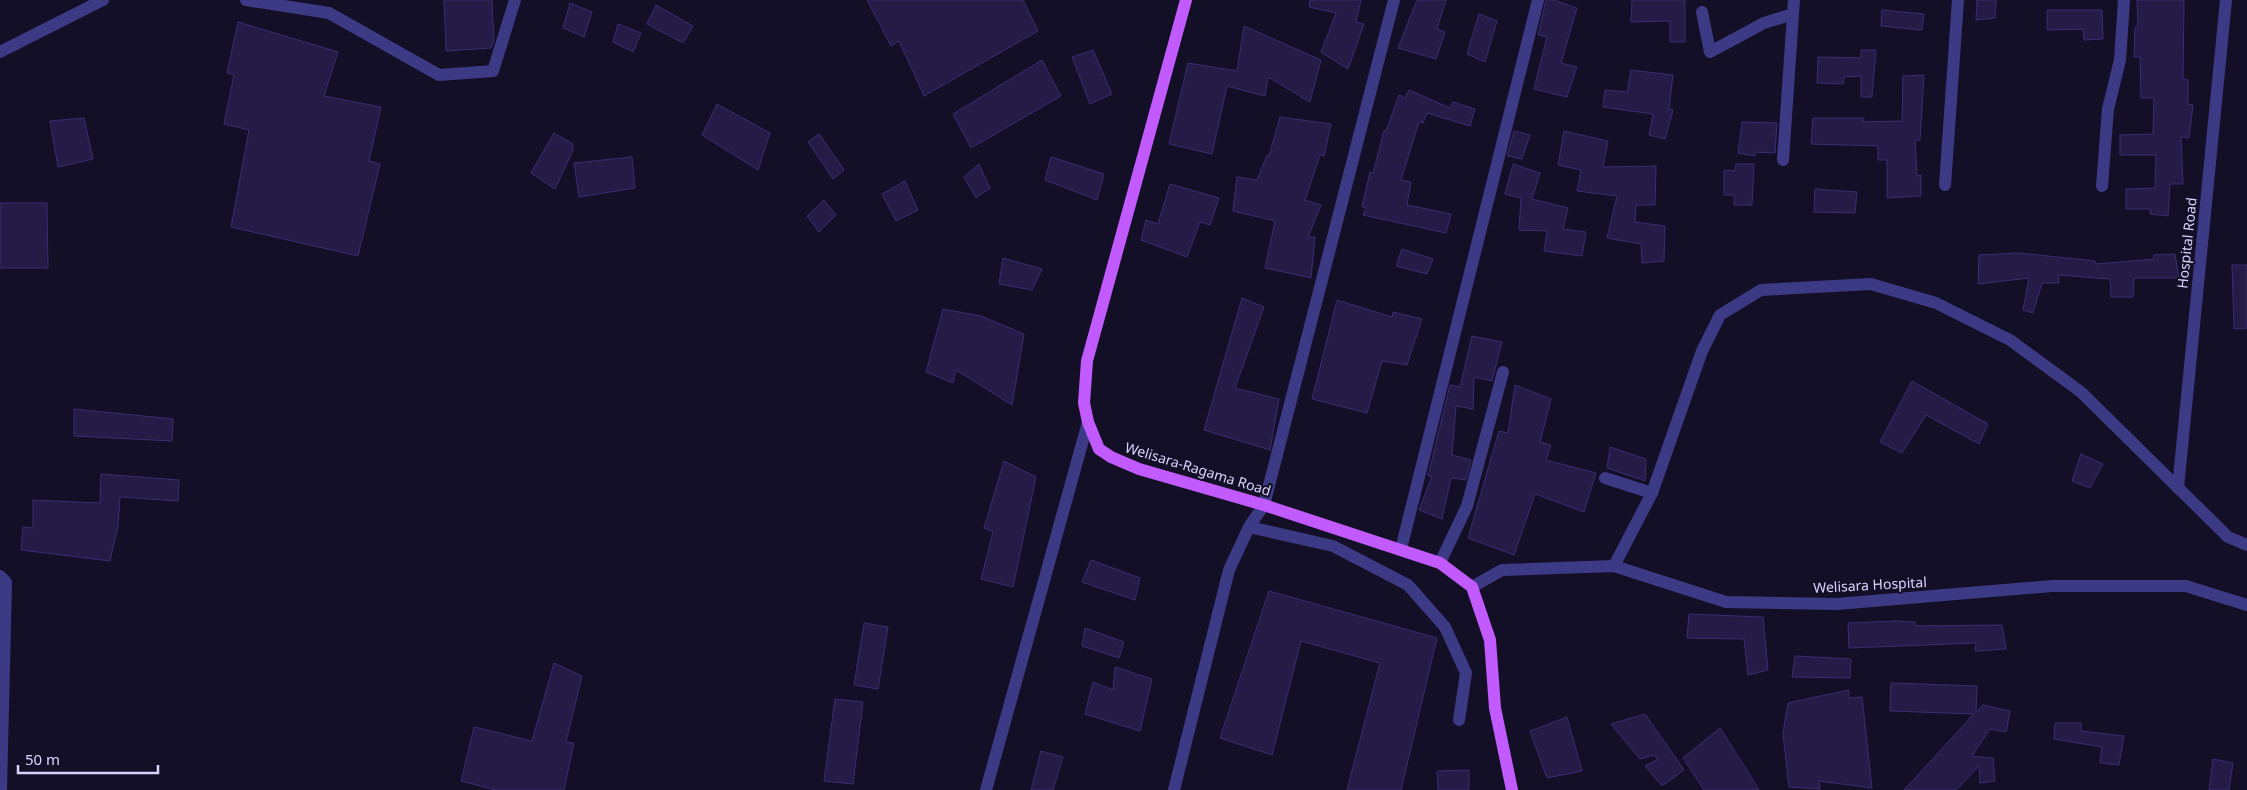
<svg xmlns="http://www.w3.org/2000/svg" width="2247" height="790" font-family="'Noto Sans',sans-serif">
<rect width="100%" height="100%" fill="#130f26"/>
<g fill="#241b47" stroke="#3b2d73">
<polygon points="444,0 492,0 494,41 491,48 446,51"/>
<polygon points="867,0 1023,0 1038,31 924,96 899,41 891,46"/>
<polygon points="1310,0 1361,0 1356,22 1364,24 1348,69 1321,52 1336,13 1309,7"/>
<polygon points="1417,0 1446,0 1437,29 1445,32 1436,59 1398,48"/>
<polygon points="1546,0 1554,0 1577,8 1561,63 1577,67 1567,97 1534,89 1547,37 1538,35"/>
<polygon points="1632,0 1685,0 1685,42 1670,42 1670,21 1631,22"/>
<polygon points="1977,0 1996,0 1995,18 1976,20"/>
<polygon points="2137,0 2184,0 2183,79 2188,80 2188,104 2193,105 2189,138 2181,137 2183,184 2170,184 2168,216 2150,214 2151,209 2126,209 2126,189 2155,188 2156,155 2120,155 2120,135 2153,134 2154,98 2141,98 2140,57 2134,57 2135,27 2138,27"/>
<polygon points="570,3 592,12 584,37 563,28"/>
<polygon points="656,5 693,26 683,43 647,24"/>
<polygon points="1882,10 1924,14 1922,30 1881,26"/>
<polygon points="2047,10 2102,10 2103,39 2084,40 2083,29 2047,30"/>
<polygon points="1479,14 1497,21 1485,62 1467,54"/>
<polygon points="238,22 338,52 324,96 381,107 369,161 380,164 358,256 231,227 249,130 224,124 234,75 227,73"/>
<polygon points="618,24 641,33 633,52 613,42"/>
<polygon points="1244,26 1321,60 1310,102 1268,77 1265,96 1227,86 1212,154 1169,144 1188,63 1237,71"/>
<polygon points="1093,50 1112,94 1090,104 1072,57"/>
<polygon points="1861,50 1876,50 1872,97 1861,97 1861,76 1844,77 1843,84 1817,83 1818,57 1861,58"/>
<polygon points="1042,60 1061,96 971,148 953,114"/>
<polygon points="1631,70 1673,75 1669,109 1673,110 1665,139 1649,135 1653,114 1603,107 1605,90 1627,92"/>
<polygon points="1924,75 1920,140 1915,140 1917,176 1921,175 1921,196 1887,198 1887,160 1878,160 1878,146 1811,144 1813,118 1864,118 1863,122 1902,121 1903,76"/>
<polygon points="1409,90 1450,108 1453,102 1475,109 1470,126 1427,113 1423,123 1419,122 1401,180 1411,182 1407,205 1451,214 1446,233 1363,215 1366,208 1362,207 1370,172 1373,173 1384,131 1386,131 1399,95 1405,98"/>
<polygon points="717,104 770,133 758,170 702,135"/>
<polygon points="1280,117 1331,124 1324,156 1320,155 1305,200 1321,205 1308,237 1315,237 1311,278 1265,268 1275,221 1233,211 1237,177 1257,180 1267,155 1269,156"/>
<polygon points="84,118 93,159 58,167 50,121"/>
<polygon points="1742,122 1777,123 1775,153 1755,152 1755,156 1738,153"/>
<polygon points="1514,131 1530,135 1522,159 1507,156"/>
<polygon points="1564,131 1608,141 1603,167 1656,166 1655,205 1636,205 1635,222 1665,226 1664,261 1642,263 1641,244 1607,238 1617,196 1577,191 1581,170 1558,165"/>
<polygon points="554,133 573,144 573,150 555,189 531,173"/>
<polygon points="819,134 844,170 833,179 808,142"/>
<polygon points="632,157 635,188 579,197 574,163"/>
<polygon points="1051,157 1104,174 1097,200 1045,180"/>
<polygon points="979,164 990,188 976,198 964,177"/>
<polygon points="1513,164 1540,173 1532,199 1568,208 1563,229 1586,232 1582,256 1544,251 1547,231 1519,230 1521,198 1505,194"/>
<polygon points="1736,164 1754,164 1752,205 1734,205 1734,195 1724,195 1724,170 1735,171"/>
<polygon points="905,181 918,210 896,221 882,194"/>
<polygon points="1170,184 1219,198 1210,225 1200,222 1187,257 1141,240 1146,220 1158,224"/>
<polygon points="1815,189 1857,192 1855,213 1814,212"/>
<polygon points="824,200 836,215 819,232 807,216"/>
<polygon points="0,203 47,203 48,268 0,268"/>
<polygon points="1402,249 1433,259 1427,274 1396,266"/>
<polygon points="2019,253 2095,261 2096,264 2154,259 2154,255 2175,254 2179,278 2134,278 2133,297 2111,297 2110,279 2058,275 2059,283 2042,283 2033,313 2023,310 2029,278 1978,284 1979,255"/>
<polygon points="1003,258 1042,269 1032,290 999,284"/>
<polygon points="2232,265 2247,265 2247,328 2234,329"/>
<polygon points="1242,298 1264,307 1235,388 1279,399 1270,450 1204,430"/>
<polygon points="1337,300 1392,317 1393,312 1422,319 1407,365 1382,361 1367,413 1312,399"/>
<polygon points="943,309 981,316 1024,334 1012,405 956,370 953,383 926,372"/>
<polygon points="1472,336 1502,342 1492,381 1474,377 1473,409 1456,406 1452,455 1471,460 1466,480 1451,478 1442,519 1419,510 1432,476 1428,476 1450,385 1460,387"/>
<polygon points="1912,381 1988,424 1979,444 1926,415 1902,453 1880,442"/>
<polygon points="1515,385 1551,399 1540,442 1551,445 1546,460 1596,473 1584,512 1535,494 1514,555 1468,538 1499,431 1508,433"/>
<polygon points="74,409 173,419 172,441 74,436"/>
<polygon points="1610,447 1646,459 1645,481 1607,468"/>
<polygon points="2081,454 2103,464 2090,488 2072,481"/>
<polygon points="1004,461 1036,477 1013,587 981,579 993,532 984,528"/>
<polygon points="101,474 179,480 178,501 120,497 118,526 110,561 21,550 23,527 33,528 33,500 100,503"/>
<polygon points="1091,560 1140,578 1135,600 1082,582"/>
<polygon points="1269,591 1437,638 1401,790 1347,790 1380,663 1301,641 1272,755 1220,738"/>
<polygon points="1689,614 1763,617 1768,670 1748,675 1744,639 1687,638"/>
<polygon points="1895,621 1915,622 1916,626 2002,625 2006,649 1975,651 1976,643 1849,648 1848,623"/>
<polygon points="864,623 888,627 878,689 854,685"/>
<polygon points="1085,628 1124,642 1119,658 1082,646"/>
<polygon points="1795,656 1851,659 1850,678 1792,677"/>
<polygon points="554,663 582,676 566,742 574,743 564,790 496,790 461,781 474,727 532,741"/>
<polygon points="1115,667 1152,679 1140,731 1085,714 1093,682 1113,690"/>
<polygon points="1891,683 1977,686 1976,712 1983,705 2010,711 2006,732 1990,729 1972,756 1993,758 1995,781 1980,783 1979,766 1956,790 1904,790 1974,714 1890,711"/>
<polygon points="1849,690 1849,698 1862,697 1872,788 1819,781 1820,789 1789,787 1783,733 1788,703"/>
<polygon points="835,699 863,702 853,784 824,781"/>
<polygon points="1645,714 1684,770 1662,786 1645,766 1657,760 1655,755 1640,759 1611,724"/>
<polygon points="1567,717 1582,771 1547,778 1530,731"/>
<polygon points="2055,723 2081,723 2081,731 2124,736 2119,765 2100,763 2102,747 2054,739"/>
<polygon points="1720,728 1748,772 1759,790 1704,790 1683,758"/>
<polygon points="1041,751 1063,757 1053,790 1031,790"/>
<polygon points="2213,759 2233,763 2229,790 2209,790"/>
<polygon points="1469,770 1469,790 1438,790 1437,771"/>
</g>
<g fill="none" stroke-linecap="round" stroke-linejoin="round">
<g stroke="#3d3a85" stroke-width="12">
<polyline points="246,0 329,13 439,75 493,71 515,0"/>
<polyline points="1702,12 1710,52 1764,23 1793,14"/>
<polyline points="0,52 103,0"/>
<polyline points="1783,160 1794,0"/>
<polyline points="1945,185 1958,0"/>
<polyline points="2102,186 2108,109 2120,60 2124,0"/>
<polyline points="1605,478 1652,493"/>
<polyline points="2178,488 2226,0"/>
<polyline points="1249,527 1333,546 1408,585 1445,627 1466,673 1459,720"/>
<polyline points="1401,549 1538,0"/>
<polyline points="1440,563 1467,506 1503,372"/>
<polyline points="1614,566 1652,493 1702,351 1720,315 1761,290 1871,284 1936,303 2010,340 2081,392 2228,537 2247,545"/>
<polyline points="0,576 6,582 1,790"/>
<polyline points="1472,587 1502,570 1614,566 1726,602 1837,604 2052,586 2186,586 2247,605"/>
<polyline points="986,790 1088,422"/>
<polyline points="1174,790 1229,570 1249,527 1264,505 1394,0"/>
</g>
<polyline stroke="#c25bff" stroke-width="12" points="1186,0 1087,361 1084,403 1088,422 1099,449 1111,457 1139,469 1264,505 1440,563 1472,587 1490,640 1495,708 1512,790"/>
</g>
<g text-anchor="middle" stroke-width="4" stroke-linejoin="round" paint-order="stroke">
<g font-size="14" fill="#d9d4ff" stroke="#130f26">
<text transform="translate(2187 243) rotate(-84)" y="5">Hospital Road</text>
<text transform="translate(1198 469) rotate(17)" y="5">Welisara-Ragama Road</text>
<text transform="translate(1870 585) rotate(-3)" y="5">Welisara Hospital</text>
</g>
</g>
<path d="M18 765v8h140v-8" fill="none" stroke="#d9d4ff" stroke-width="2.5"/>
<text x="25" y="765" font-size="15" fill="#d9d4ff" stroke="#130f26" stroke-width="4" paint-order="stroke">50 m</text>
</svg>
